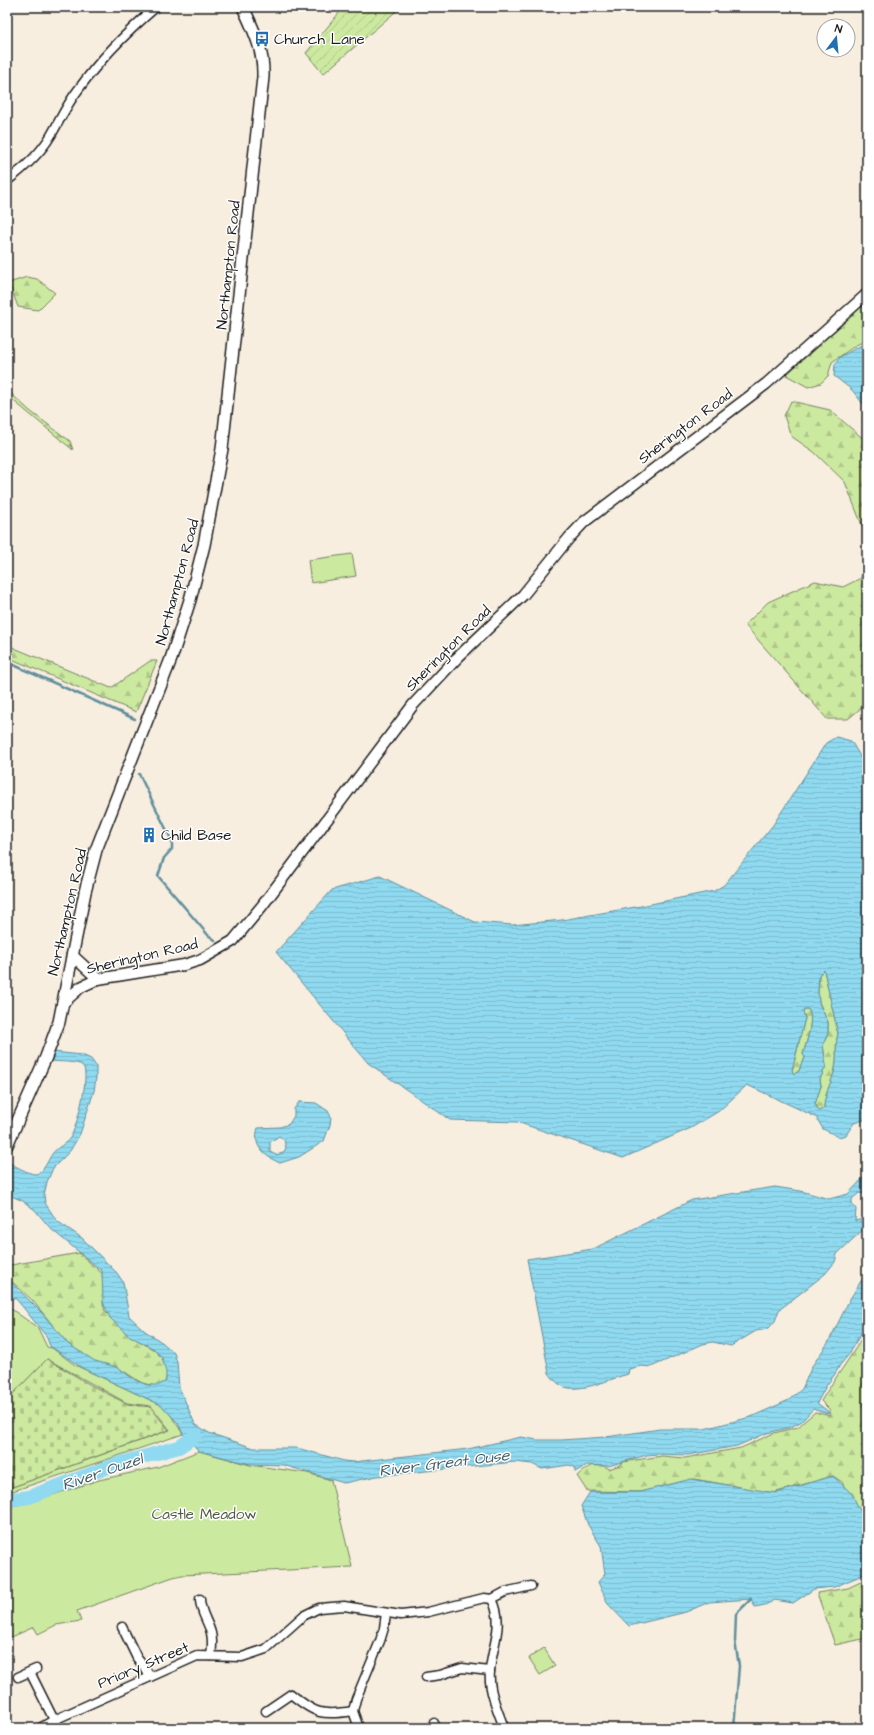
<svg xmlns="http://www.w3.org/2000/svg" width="874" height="1735" font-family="'Architects Daughter',sans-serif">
<defs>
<pattern id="forest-firs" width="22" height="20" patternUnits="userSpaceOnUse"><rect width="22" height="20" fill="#cce9a0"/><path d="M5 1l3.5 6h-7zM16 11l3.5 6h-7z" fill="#afc789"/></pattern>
<pattern id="cemetery-stones" width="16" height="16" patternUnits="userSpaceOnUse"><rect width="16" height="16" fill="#cce9a0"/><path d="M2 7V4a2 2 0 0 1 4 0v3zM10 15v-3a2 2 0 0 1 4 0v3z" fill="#afc789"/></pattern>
<pattern id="garden-furrows" width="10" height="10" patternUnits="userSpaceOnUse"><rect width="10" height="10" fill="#cce9a0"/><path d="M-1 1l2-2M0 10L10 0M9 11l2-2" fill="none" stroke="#afc789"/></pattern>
<pattern id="water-rules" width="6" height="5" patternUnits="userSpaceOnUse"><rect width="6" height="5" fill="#8fdaf0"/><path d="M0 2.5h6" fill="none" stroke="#7bbacd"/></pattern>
</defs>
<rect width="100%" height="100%" fill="#f7eee0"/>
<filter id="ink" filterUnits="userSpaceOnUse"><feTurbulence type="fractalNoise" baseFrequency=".025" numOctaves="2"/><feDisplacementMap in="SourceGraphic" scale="8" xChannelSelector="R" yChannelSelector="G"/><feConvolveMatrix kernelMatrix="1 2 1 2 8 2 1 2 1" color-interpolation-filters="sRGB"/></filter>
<g filter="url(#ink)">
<g fill="#cce9a0" stroke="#74825e">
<polygon points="352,554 356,576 311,583 308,560"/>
<polygon points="7,1306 38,1328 47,1347 52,1348 75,1365 161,1405 170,1414 183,1434 7,1493 7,1489 170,1430 151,1406 127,1403 47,1359 15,1392 7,1384"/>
<polygon points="199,1451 250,1465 307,1473 331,1480 352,1567 182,1575 173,1577 77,1611 81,1621 56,1625 38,1634 34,1627 7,1639 7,1507 28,1503 99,1480 158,1467"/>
<polygon points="544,1648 555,1666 540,1675 529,1658"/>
</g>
<g fill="url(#forest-firs)" stroke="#74825e">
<polygon points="27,277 37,279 55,293 38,310 18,307 9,283"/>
<polygon points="867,301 867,340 856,345 832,362 828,376 821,383 808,387 786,375"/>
<polygon points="7,390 30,411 70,441 73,450 9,397 7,395"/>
<polygon points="791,401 830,410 867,442 867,538 845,482 814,452 791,436 784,416"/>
<polygon points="867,545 867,703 848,719 827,719 745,625 768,602 815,581 843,587 861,578"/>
<polygon points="7,645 111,688 150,661 157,661 136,712 7,657"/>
<path d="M824 970 838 1034C835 1044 837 1053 836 1062 835 1078 824 1092 824 1108L819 1111 815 1104 821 1086 820 1079 826 1066 823 1045 828 1033V1022L819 1003 818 992 819 975Z"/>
<path d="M804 1009H808C815 1017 806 1044 803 1054L805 1057 804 1061 802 1062 799 1071 794 1074 792 1071 805 1018 803 1012Z"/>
<polygon points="79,1253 106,1277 103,1304 105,1311 129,1335 156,1351 168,1365 165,1385 160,1387 142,1383 117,1367 90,1361 68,1344 33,1301 7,1277 7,1264 11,1265"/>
<path d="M867 1328V1515L864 1517 849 1496 842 1482 833 1476 773 1493 694 1479 640 1492 587 1491 577 1476C587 1467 596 1460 609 1469L620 1465 623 1462 662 1456 685 1458 741 1448 774 1433 798 1427 815 1412 830 1416V1410L821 1401C836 1376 854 1354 867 1328Z"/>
<polygon points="867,1579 867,1638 835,1645 817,1593 848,1588"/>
</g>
<polygon fill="url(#cemetery-stones)" stroke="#74825e" points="47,1359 89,1384 127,1404 150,1407 169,1430 7,1489 7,1400"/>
<polygon fill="url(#garden-furrows)" stroke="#74825e" points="334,7 401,7 323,74 306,53 339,13"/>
<g fill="url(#water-rules)" stroke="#618e9b" fill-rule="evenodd">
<polygon points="867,342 867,409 852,390 834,376 835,364 840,357"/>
<path d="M836 737 851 741 867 768V1119L854 1123 846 1135 839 1137 823 1129 816 1117 747 1085 719 1111 691 1128 623 1158 517 1122 450 1120 368 1063 276 952 332 890 380 876 475 922 512 925 562 920 641 906 714 891 724 885 773 825 826 743ZM824 970 838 1034C835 1044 837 1053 836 1062 835 1078 824 1092 824 1108L819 1111 815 1104 821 1086 820 1079 826 1066 823 1045 828 1033V1022L819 1003 818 992 819 975ZM804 1009H808C815 1017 806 1045 803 1054L805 1057 804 1061 802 1062 799 1071 794 1074 792 1070 805 1018 803 1012Z"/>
<path d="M53 1052 82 1055 91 1059 96 1066V1078L94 1091 80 1134 70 1151 53 1168 47 1182 44 1195 45 1203 57 1221 82 1238 117 1273 123 1282 129 1316 145 1331 163 1343 174 1353 177 1362 179 1387 195 1424 209 1433 254 1448H297L344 1461 353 1462 468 1449 521 1437 537 1440H561L606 1437 660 1429H704L751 1417 789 1400 802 1389 812 1366 828 1343 850 1299 861 1281 867 1275V1324L852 1348 851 1352 840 1365 835 1374 826 1386 817 1403 829 1412 828 1414 813 1409 802 1421 791 1427 767 1433 737 1446 688 1455 658 1454 647 1455 608 1466 587 1465 575 1472V1467L569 1465 542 1469 532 1464 515 1462 377 1476 344 1483 283 1465 250 1464 199 1451 183 1434 178 1423 161 1405 84 1369 50 1346 46 1336 22 1306 16 1299 7 1296V1278L42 1313 68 1344 95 1361 117 1367 135 1380 147 1385H159L166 1381V1372L162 1358 154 1349 128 1335 110 1318 103 1302 102 1271 51 1229 35 1210 23 1201 7 1194V1162C14 1165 29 1174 35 1174 43 1174 48 1160 52 1154 57 1147 66 1144 70 1138 77 1128 90 1075 83 1066 78 1061 57 1062 50 1061Z"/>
<path d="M299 1102 316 1103 328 1111 331 1117 330 1125 324 1141 299 1157 280 1163C264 1156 252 1146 258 1128L280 1127 289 1124 294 1116V1109ZM279 1136 284 1140 286 1148 283 1153 276 1155 270 1152V1142Z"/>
<path d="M867 1174V1194L859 1193 852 1199V1204L856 1209 855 1221 867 1218V1226L837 1254 835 1262 825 1274 779 1310 775 1321 768 1329 756 1331 731 1346 713 1342 703 1344 651 1367 641 1366 629 1369 628 1374C610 1379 588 1390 569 1388 560 1387 554 1380 549 1373L527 1259 593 1249 692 1200 775 1187 801 1191 829 1199 848 1194Z"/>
<polygon points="833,1476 852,1494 863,1517 867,1515 867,1573 834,1587 814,1589 793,1603 775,1600 765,1605 755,1607 751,1599 709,1602 686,1612 629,1626 608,1604 598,1582 605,1574 601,1546 588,1525 581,1506 590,1492 640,1492 691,1479 776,1493"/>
</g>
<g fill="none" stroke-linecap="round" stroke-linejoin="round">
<g stroke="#618e9b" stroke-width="2.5">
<polyline points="7,662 135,719"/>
<polyline points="139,774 172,841 172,849 164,858 158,876 208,935 215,940"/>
<polyline points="734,1728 739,1666 735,1641 736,1614 751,1599"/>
</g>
<polyline stroke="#8fdaf0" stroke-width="14" points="7,1500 29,1497 114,1465 179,1447 195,1436"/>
<g stroke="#1c1c1c" stroke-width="11">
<g id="minor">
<path d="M7 181C23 169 39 155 50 137 59 122 67 104 78 90 100 59 127 32 156 7"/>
<path d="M200 1599C200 1612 208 1621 211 1633 213 1641 212 1649 211 1656"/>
<path d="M492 1599C505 1625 492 1645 490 1671 488 1691 498 1710 504 1728"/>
<polyline points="122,1627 137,1658 145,1668 150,1677"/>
<polyline points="30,1672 54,1720"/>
<polyline points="18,1677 36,1669"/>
<polyline points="426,1677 440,1675 462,1668 490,1671"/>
<path d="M266 1711 291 1694C315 1714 322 1716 353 1711"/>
<polyline points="434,1723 436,1728"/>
<polyline points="40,1728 54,1720 197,1656 242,1657 266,1649 303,1616 319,1608 344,1606 401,1615 428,1612 484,1598 492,1599 505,1592 531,1586"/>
<polyline points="359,1728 353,1711 356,1699 380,1641 384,1628 386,1613"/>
</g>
</g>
<g stroke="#1c1c1c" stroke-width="13">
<g id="tertiary">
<polyline points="72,955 98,979"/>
<polyline points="62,1004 81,987 98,979 184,965 200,960 233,941 262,906 413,705 457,658 523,595 569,538 584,522 766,384 867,294"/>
</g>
</g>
<g stroke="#1c1c1c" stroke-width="14">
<path id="secondary" d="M7 1145 46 1057 59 1022 85 892 96 850 171 659 190 600 204 545 222 449 263 77C264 50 254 31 243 7"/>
</g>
<use href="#minor" stroke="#fff" stroke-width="8"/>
<use href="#tertiary" stroke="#fff" stroke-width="10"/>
<use href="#secondary" stroke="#fff" stroke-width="11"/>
</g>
</g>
<defs>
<g id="bus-bare" transform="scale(1.2)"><path d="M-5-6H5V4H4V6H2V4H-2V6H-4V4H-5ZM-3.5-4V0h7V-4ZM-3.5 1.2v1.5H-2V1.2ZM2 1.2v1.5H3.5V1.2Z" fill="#1f6fb2" stroke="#fff" stroke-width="2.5" paint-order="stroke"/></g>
<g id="building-bare" transform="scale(1.2)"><path d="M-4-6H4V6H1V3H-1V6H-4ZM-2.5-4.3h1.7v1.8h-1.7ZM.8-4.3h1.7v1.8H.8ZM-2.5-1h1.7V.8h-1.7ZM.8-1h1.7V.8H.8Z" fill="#1f6fb2" stroke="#fff" stroke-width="2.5" paint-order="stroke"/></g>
</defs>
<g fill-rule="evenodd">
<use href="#bus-bare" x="262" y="39"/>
<use href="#building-bare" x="149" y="835"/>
</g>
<g text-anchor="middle" stroke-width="3" stroke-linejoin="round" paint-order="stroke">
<g font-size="15" fill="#1c1c1c" stroke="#fff" text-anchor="start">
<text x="274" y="44">Church Lane</text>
<text x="161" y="840">Child Base</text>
</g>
<g font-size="15" fill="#1c1c1c" stroke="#fff">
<text transform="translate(228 265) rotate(-84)" y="5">Northampton Road</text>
<text transform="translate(685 426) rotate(-37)" y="5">Sherington Road</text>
<text transform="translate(177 582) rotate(-75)" y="5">Northampton Road</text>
<text transform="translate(448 648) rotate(-45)" y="5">Sherington Road</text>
<text transform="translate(67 912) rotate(-77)" y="5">Northampton Road</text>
<text transform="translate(142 956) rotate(-13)" y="5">Sherington Road</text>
<text transform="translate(143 1665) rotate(-23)" y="5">Priory Street</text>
</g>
<g font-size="15" fill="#515a44" stroke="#fff">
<text x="204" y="1519">Castle Meadow</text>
</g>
<g font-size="16" font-style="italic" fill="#445e66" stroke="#fff">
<text transform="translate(444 1462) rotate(-7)" y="6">River Great Ouse</text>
<text transform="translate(102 1471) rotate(-19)" y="6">River Ouzel</text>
</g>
</g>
<rect width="874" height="1735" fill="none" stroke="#fff" stroke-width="24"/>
<rect x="12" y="12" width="850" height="1711" fill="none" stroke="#1c1c1c" stroke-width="1.5" filter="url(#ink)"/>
<g transform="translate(836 38) rotate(16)"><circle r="19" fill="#ffffff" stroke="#a4a4a4"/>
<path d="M0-3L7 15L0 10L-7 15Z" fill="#1f6fb2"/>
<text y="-6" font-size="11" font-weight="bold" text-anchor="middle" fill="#1c1c1c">N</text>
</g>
</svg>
